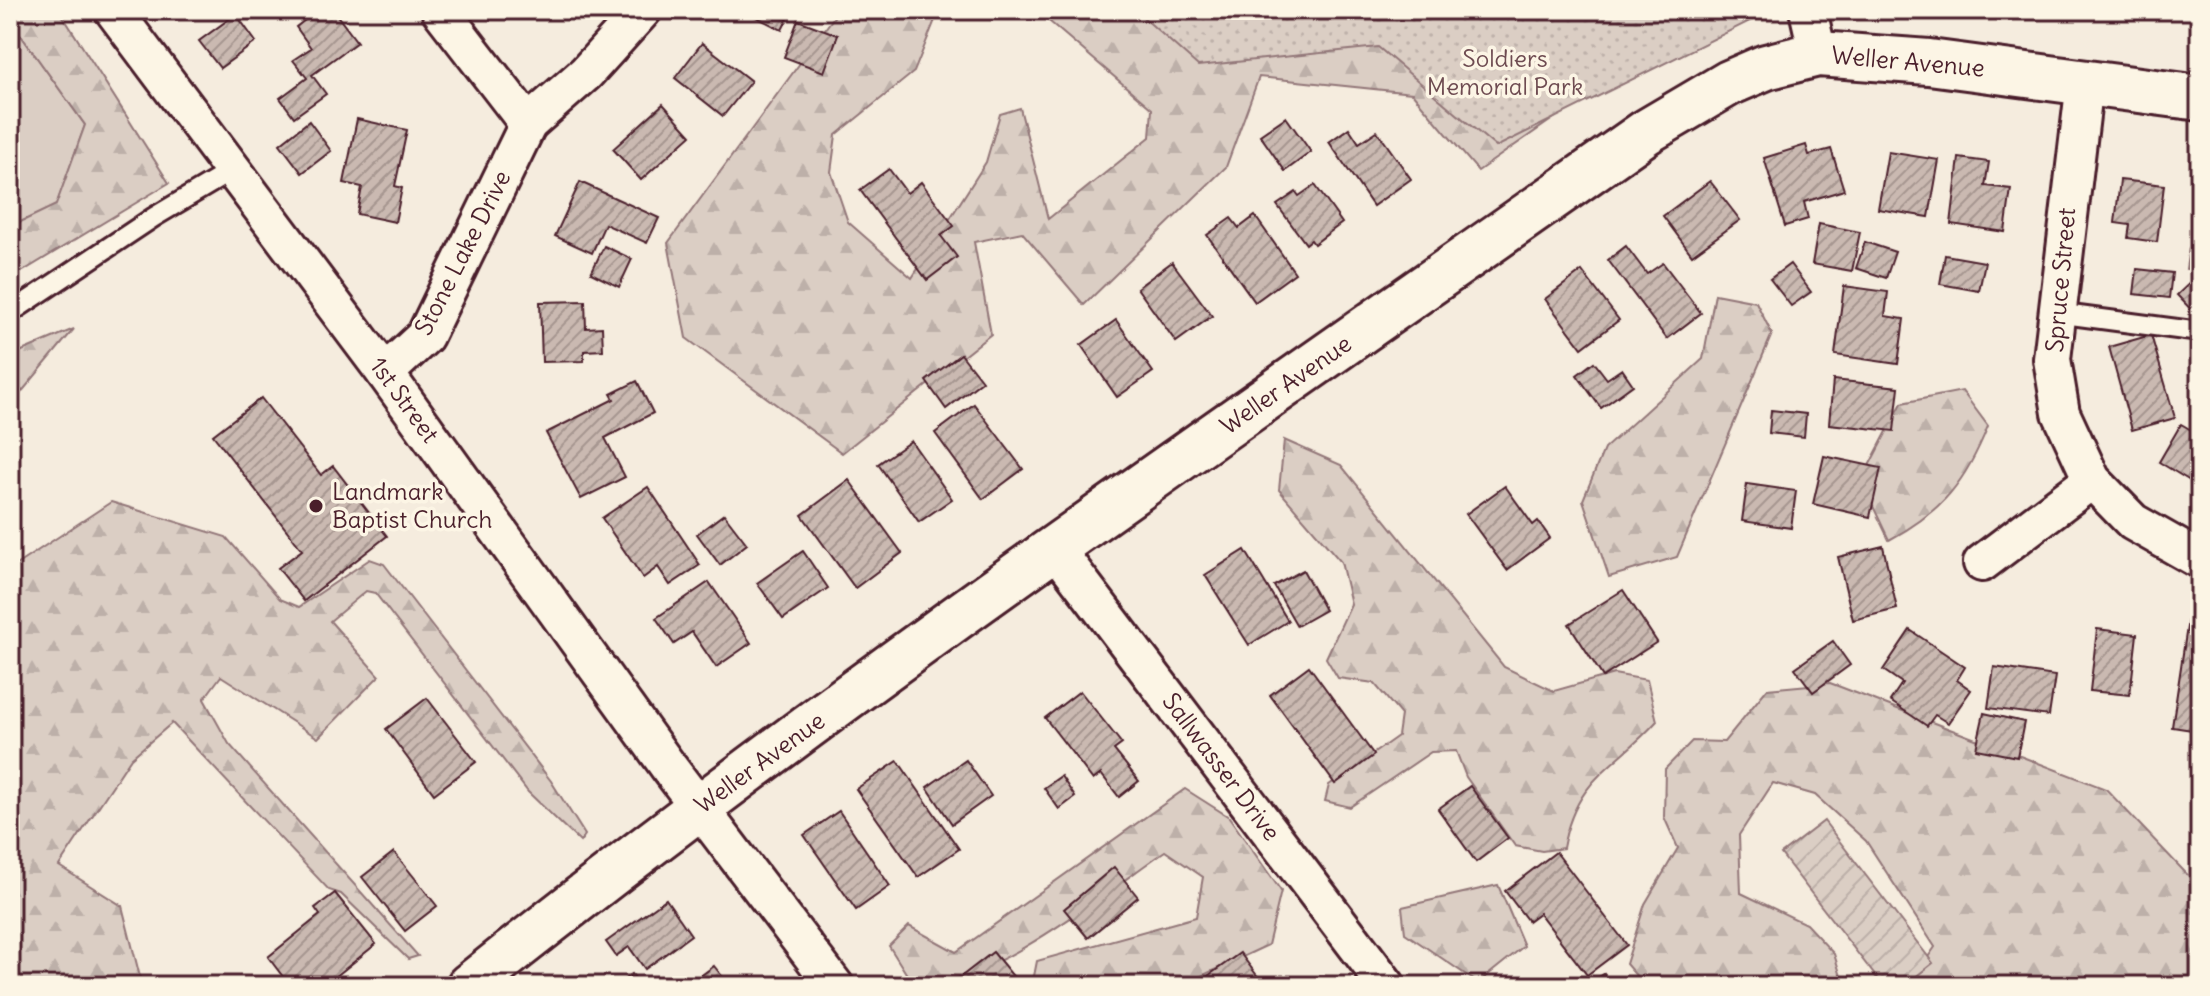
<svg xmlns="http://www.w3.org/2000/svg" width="2210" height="996" font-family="Delius,sans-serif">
<defs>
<pattern id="forest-firs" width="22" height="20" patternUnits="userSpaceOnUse" patternTransform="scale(2)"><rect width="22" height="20" fill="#dbcec4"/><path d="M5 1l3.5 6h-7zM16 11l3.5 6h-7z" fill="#bdb0a9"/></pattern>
<pattern id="park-dots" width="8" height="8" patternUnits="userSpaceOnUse" patternTransform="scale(2)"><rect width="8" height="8" fill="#dbcec4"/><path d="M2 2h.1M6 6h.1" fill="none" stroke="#bdb0a9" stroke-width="1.8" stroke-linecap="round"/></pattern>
<pattern id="garden-furrows" width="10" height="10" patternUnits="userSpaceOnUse" patternTransform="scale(2)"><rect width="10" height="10" fill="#dbcec4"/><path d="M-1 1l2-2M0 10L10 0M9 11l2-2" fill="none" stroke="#bdb0a9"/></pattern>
<pattern id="water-ripples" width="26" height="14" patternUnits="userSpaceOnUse" patternTransform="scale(2)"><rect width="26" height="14" fill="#b8a39e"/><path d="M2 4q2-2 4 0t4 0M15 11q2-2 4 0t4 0" fill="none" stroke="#988481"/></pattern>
<pattern id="building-hatch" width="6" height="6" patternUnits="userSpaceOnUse" patternTransform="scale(2)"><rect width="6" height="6" fill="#cab9b1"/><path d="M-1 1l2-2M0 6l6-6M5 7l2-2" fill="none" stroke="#a69690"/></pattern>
</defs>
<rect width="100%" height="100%" fill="#f5ecde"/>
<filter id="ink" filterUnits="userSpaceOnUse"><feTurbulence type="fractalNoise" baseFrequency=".0125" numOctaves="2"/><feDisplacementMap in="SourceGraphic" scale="16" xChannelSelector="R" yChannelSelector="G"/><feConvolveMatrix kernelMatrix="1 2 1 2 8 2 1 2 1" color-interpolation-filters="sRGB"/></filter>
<g filter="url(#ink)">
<polygon fill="#dbcec4" stroke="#927678" stroke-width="2" points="10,20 85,125 56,206 10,227"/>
<g fill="url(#forest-firs)" stroke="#927678" stroke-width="2">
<polygon points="10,10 59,10 169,183 10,279 10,227 56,205 85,125 10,20"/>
<polygon points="839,10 939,10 914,72 836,135 831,172 848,222 912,278 986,162 1000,114 1020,108 1048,219 1150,137 1152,109 1036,10 1709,10 1478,171 1412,93 1259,77 1226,167 1084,305 1022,232 974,242 991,334 842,453 686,338 668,243"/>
<polygon points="1715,294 1756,302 1772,334 1677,557 1609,577 1583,500 1604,449 1703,359"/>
<polygon points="74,329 10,406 10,356"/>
<path d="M1962 391 1988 426C1966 481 1942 512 1889 540L1861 481 1902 403Z"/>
<path d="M1284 440 1341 465 1504 667 1554 691 1614 674 1647 680 1657 721C1615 768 1576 777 1563 848L1542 851 1515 846 1466 777 1456 751 1431 752 1350 807 1325 801 1329 785 1398 736 1401 715 1374 683 1338 678 1326 658 1351 604 1341 562 1279 490Z"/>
<polygon points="111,502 226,537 280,599 299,607 370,559 384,564 551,781 585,835 580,842 528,792 375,593 366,591 330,621 379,676 318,738 221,676 204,699 229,744 418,956 408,959 341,894 329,890 172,723 131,758 59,866 122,906 141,981 136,986 10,986 10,569"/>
<polygon points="1830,683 2106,789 2200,888 2200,986 1908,986 1935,947 1866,841 1815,795 1773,783 1739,835 1741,893 1806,924 1834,954 1844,986 1645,986 1626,964 1645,904 1678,848 1664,817 1665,769 1692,741 1724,742 1767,689"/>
<path d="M1185 789 1229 817 1281 891 1268 945 1180 986H1032L1037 961 1196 917 1203 877 1165 851C1102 895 991 986 914 986L889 946 909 926 956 952Z"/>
<polygon points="1498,885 1524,946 1478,983 1405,933 1402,907"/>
</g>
<polygon fill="url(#park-dots)" stroke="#927678" stroke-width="2" points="1135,10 1760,10 1760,16 1496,147 1378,47 1198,66"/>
<polygon fill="url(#garden-furrows)" stroke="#927678" stroke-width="2" points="1824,821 1933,963 1904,986 1883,986 1781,854"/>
<polygon fill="url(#water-ripples)" stroke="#8c6e70" stroke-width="2" points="2189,248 2200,250 2200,271 2186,269"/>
<g fill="url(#building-hatch)" stroke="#4a1f2b" stroke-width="2">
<polygon points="318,10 333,10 357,42 312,75 326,94 294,117 280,98 307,78 293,60 311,48 296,27"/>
<polygon points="742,10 792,10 782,30"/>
<polygon points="236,14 256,42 220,68 199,41"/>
<polygon points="798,20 838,35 824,72 784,57"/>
<polygon points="702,43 751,81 723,116 675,78"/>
<polygon points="663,104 691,135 641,180 613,149"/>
<polygon points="1286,117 1311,152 1285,171 1260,135"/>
<polygon points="357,119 407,130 395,186 402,188 395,222 357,214 362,187 344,183"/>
<polygon points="309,121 331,151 302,173 280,144"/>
<polygon points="1349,128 1359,143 1377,131 1411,179 1373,206 1329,142"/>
<polygon points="1806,145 1809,155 1831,149 1844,190 1804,202 1808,219 1785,226 1764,158"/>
<polygon points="1888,152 1939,160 1929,217 1878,209"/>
<polygon points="1959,158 1989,162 1985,186 2011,189 2005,232 1951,224"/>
<polygon points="889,169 907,193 921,182 954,226 941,236 957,257 927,280 860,190"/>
<polygon points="2120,180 2164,185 2157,242 2128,238 2130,225 2115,223"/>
<polygon points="1710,181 1740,220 1692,255 1663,216"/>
<polygon points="580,182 659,218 647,243 605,224 592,253 555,236"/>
<polygon points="1315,185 1342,223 1314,244 1311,240 1306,244 1277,205 1296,192 1299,196"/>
<polygon points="2197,195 2200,195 2200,243 2190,241"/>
<polygon points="1255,216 1295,273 1255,302 1207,235 1231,218 1239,228"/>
<polygon points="1819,224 1860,232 1852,271 1812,264"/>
<polygon points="1865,242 1895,252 1886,278 1856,268"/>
<polygon points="604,246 632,259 619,287 591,273"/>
<polygon points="1626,246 1647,274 1663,263 1701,313 1667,339 1608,260"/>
<polygon points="1945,255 1985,262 1979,291 1940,284"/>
<polygon points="1172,262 1212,316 1176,342 1137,288"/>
<polygon points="1790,264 1811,292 1791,306 1770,279"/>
<polygon points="2137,269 2172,273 2169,298 2134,294"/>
<polygon points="1582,271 1619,320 1582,348 1545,299"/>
<polygon points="2193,280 2200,287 2200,319 2177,295"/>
<polygon points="1844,286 1888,292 1885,316 1904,319 1898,364 1835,355"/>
<polygon points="585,301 586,328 602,327 603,350 584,351 584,361 542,362 540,302"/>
<polygon points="1116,320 1153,372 1117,397 1081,345"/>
<polygon points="2151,335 2175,418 2132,430 2109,347"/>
<polygon points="961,354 982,381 946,409 926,381"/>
<polygon points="1594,362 1607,379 1622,369 1633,385 1601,408 1577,375"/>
<polygon points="1833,380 1899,387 1894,431 1829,424"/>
<polygon points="637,381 653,413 605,438 625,477 581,499 546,433 614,399 611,394"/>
<polygon points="261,398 321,475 333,466 387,536 304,601 278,568 302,550 213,435"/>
<polygon points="974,404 1023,469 983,499 935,433"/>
<polygon points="1771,410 1806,414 1804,437 1769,433"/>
<polygon points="2181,424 2200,435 2200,487 2159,462"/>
<polygon points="911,441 952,499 919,522 878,464"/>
<polygon points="1824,456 1881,468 1870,517 1813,504"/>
<polygon points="849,480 902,553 855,588 802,515"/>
<polygon points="1747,484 1796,491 1791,528 1742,521"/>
<polygon points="1505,486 1533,525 1538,521 1550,538 1507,570 1466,514"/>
<polygon points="648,487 700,565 670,585 658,567 643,578 602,518"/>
<polygon points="724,514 747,544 720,565 697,534"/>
<polygon points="1883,546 1897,609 1853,620 1838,557"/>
<polygon points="1245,550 1288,621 1249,645 1205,575"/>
<polygon points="803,551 828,588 783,619 757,583"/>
<polygon points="1303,570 1325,610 1297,626 1274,586"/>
<polygon points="709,582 751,643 716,667 692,632 674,644 656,618"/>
<polygon points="1623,590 1657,642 1603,677 1569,624"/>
<polygon points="2188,620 2200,622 2199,731 2172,727"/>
<polygon points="2097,629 2137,634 2130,695 2090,691"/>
<polygon points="1910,630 1965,667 1957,680 1971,690 1948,723 1935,715 1927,726 1890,701 1902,683 1883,670"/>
<polygon points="1833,641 1850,665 1813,692 1795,668"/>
<polygon points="1309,666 1374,755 1335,784 1270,695"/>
<polygon points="1994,667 2055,676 2049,716 1988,708"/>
<polygon points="1080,691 1122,744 1114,750 1139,781 1119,797 1101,774 1093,780 1045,718"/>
<polygon points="427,698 476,762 434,794 386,729"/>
<polygon points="1984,713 2024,722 2017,757 1976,749"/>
<polygon points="966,760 991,796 952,824 927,787"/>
<polygon points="898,761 959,849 918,877 856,789"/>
<polygon points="1061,776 1075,797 1059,809 1044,788"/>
<polygon points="1470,786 1508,838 1476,862 1438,809"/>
<polygon points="839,811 890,886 856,910 804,835"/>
<polygon points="394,852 437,906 405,931 362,877"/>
<polygon points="1556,852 1627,945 1587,975 1539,913 1528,921 1505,891"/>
<polygon points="1114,867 1138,897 1088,938 1064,909"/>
<polygon points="335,893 376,944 324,986 290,986 268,957 320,915 315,908"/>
<polygon points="666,899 691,935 645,969 629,947 616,956 606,942"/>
<polygon points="993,952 1017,981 1011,986 949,986"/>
<polygon points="1240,953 1265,986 1194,986"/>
<polygon points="714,966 730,986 687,986"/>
<polygon points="632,974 641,986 615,986"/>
<polygon points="1604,974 1611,986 1584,986"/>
</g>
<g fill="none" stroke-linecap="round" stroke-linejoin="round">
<g stroke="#4a1f2b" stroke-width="24">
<g id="service">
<polyline points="10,313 154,217 233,170"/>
<polyline points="2056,313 2200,332"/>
</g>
</g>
<g stroke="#4a1f2b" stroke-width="42">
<g id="minor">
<polyline points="113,10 385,373 670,769 835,986"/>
<polyline points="440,10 528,124 586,73 643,10"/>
<polyline points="1808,10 1818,54"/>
<polyline points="2085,82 2052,359 2061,413 2092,480 2133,522 2200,560"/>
<polyline points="385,373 425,336 528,124"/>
<polyline points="1055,548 1387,986"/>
<polyline points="1982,563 2092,480"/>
</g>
</g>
<g stroke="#4a1f2b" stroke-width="50">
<path id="tertiary" d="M469 986C848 683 1250 411 1646 132L1729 83 1766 67 1818 54 1929 62 2200 98"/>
</g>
<use href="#service" stroke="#fcf5e5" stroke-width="18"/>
<use href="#minor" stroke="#fcf5e5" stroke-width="36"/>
<use href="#tertiary" stroke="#fcf5e5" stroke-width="44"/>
</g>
</g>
<circle fill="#4a1f2b" stroke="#fcf5e5" stroke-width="3" cx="316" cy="506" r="8"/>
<g text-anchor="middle" stroke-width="7" stroke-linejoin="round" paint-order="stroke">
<g font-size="24" fill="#6e4b51" stroke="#fcf5e5">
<text x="1505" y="67">Soldiers<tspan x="1505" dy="28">Memorial Park</tspan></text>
</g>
<g font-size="24" fill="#4a1f2b" stroke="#fcf5e5">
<text transform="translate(1908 62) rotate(5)" y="8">Weller Avenue</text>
<text transform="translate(463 253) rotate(-63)" y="8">Stone Lake Drive</text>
<text transform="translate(2061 280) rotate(-85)" y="8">Spruce Street</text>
<text transform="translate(1286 385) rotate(-35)" y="8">Weller Avenue</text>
<text transform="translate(404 400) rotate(54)" y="8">1st Street</text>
<text transform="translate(760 763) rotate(-36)" y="8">Weller Avenue</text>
<text transform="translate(1221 767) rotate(53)" y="8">Sallwasser Drive</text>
</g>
<g font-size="24" fill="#4a1f2b" stroke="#fcf5e5" text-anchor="start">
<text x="332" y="500">Landmark<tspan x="332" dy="28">Baptist Church</tspan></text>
</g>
</g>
<rect width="2210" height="996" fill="none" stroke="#fcf5e5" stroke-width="40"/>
<rect x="20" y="20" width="2170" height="956" fill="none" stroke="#4a1f2b" stroke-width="3" filter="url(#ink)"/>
</svg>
